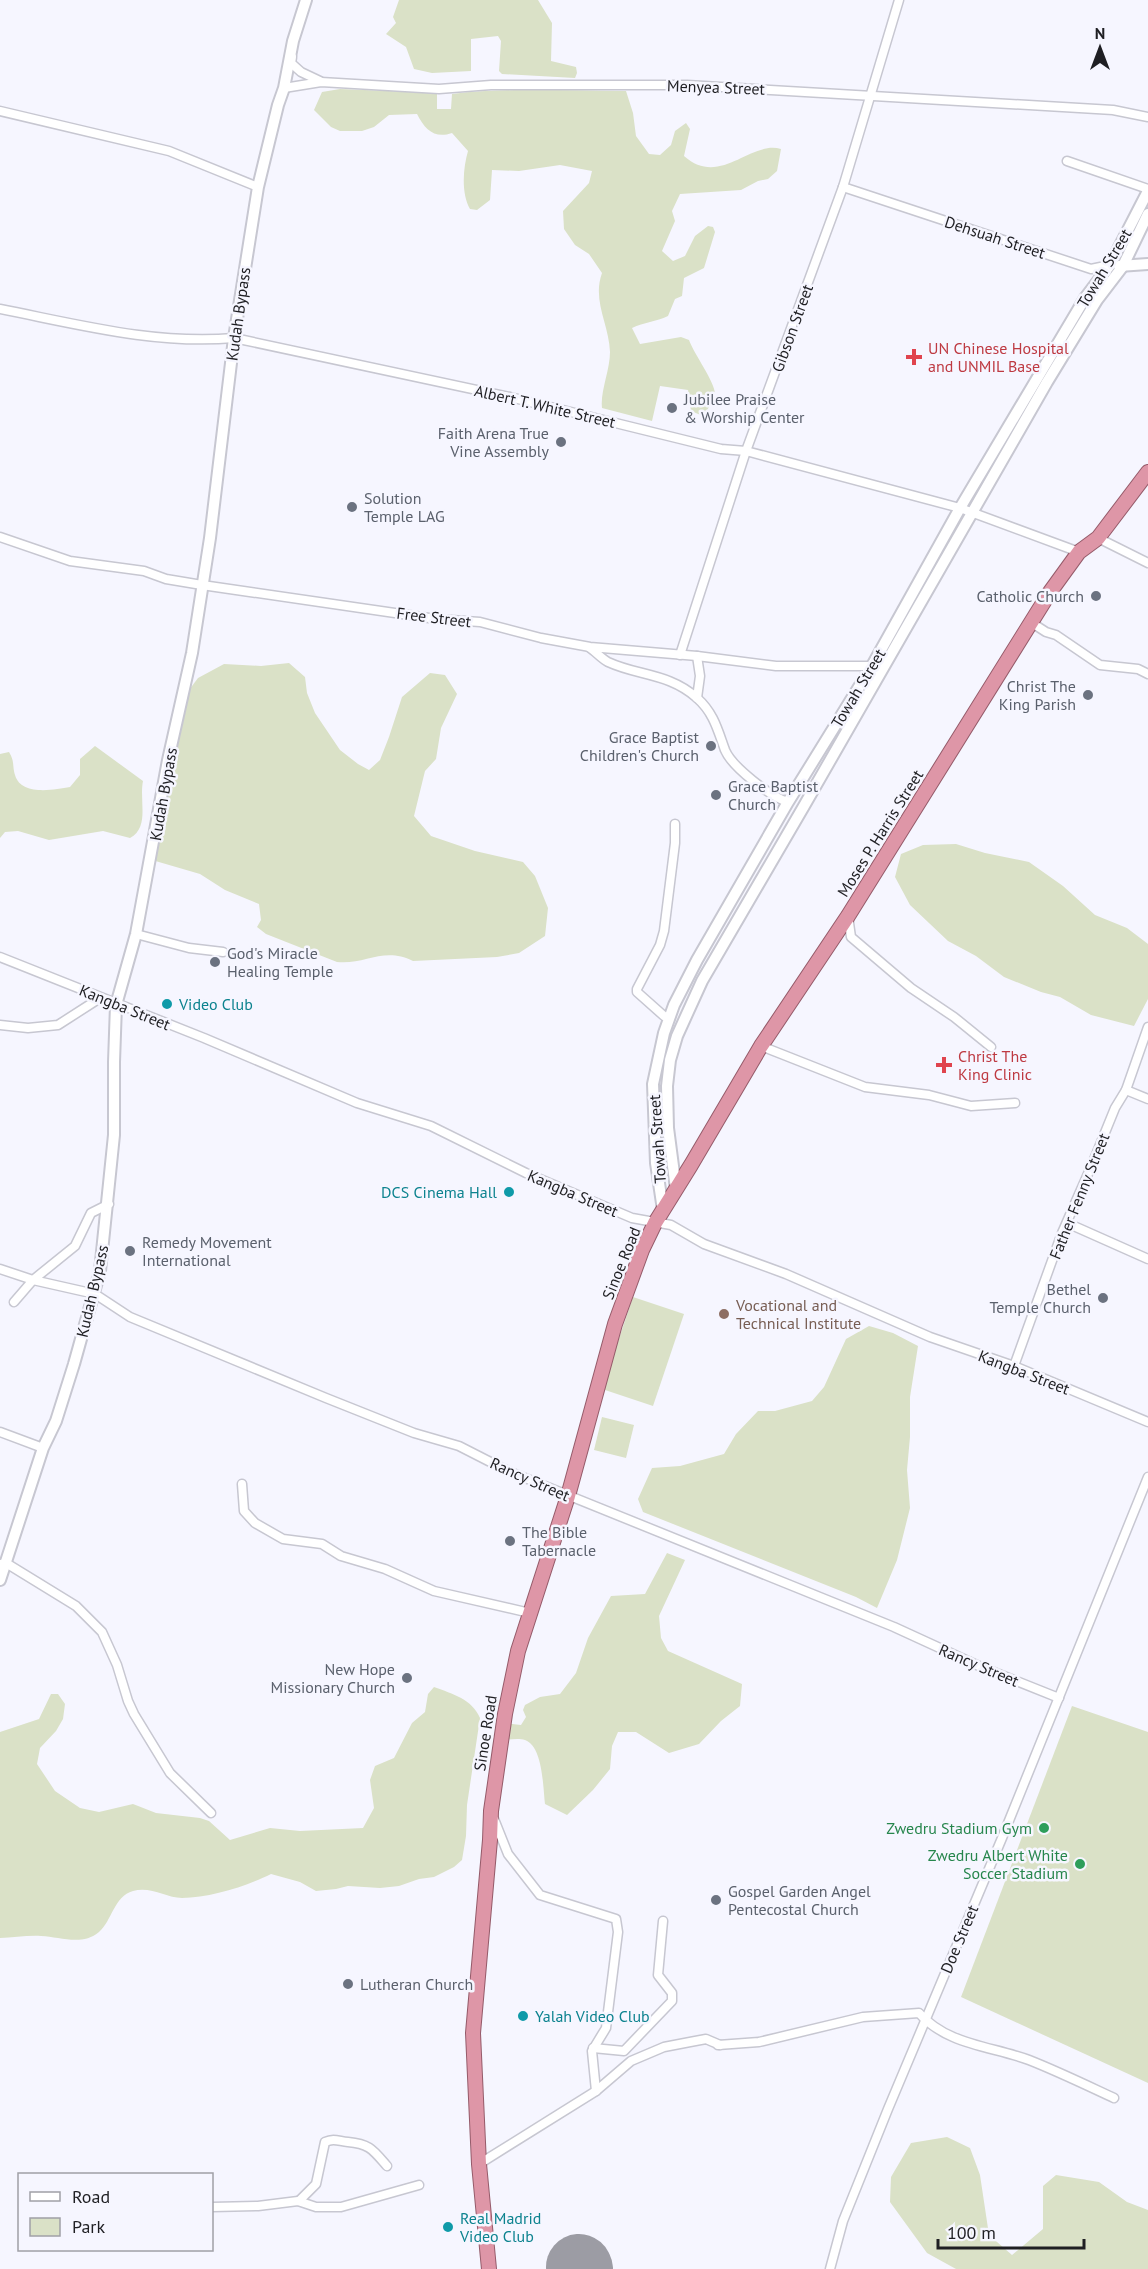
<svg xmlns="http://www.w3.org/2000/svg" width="1148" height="2269" font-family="'PT Sans',sans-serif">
<rect width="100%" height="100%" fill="#f6f6ff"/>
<g fill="#dae1c7">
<polygon points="399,0 538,0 552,23 551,61 576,67 577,73 575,78 502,74 499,71 501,41 498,36 471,39 471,71 432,73 414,69 406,47 386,34 396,23 393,17"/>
<path d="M340 89 437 93V109H451L452 94C510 87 568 91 626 91L633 113 636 136 649 154 660 155 671 145 675 131 686 123 690 129 684 156C720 188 750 140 781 149L777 171 768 179 758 181 741 190 680 194 672 211 675 221 662 251 673 261 685 256 695 236 708 226 713 227 715 232 704 268 684 278 682 296 675 299 668 316C656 322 644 322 632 328L640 344 681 337 689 340C694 354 715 382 715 394 714 401 707 410 703 416L691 411 688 390 660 386 652 421 602 408C600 392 610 370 610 352 609 324 592 301 602 273L589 254 575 245 564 229 563 211 589 183 592 171 560 165 519 171 492 170 490 200 477 210 470 209C461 193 463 168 468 151L452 133C435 139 425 130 417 114L389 115 374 127 362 131H340L331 127 314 110 322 92Z"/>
<path d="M289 663 305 677 307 693 315 713 340 750 358 764 369 770 380 760 389 737 402 697 430 673 445 675 457 694 441 728 436 759 425 771 414 816 431 836 475 851 523 862 535 876 548 908 545 936 519 953 497 957 413 961C384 946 365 965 337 962L266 934 257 927 261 920 259 904 225 890 200 874 152 860 186 694 198 678 224 664 261 666Z"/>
<path d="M95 746 143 781C139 801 150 827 130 838L103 831 49 840 18 831 5 832 0 838V754L9 752C15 762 12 765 15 775 21 796 53 790 70 787L80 775V759Z"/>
<polygon points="956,844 985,853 1029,862 1063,886 1095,915 1127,928 1148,944 1148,999 1134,1026 1091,1015 1060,997 1041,992 1004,977 976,956 948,941 910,905 895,877 901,854 923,845"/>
<polygon points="633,1297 684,1314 653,1406 602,1389"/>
<polygon points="869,1326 893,1333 918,1346 910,1397 910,1437 907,1470 910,1508 897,1560 877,1608 856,1597 643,1512 638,1499 652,1468 680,1466 724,1454 736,1434 758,1411 775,1411 812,1401 824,1387 846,1339"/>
<polygon points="602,1417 634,1425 626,1458 594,1450"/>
<path d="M667 1553 685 1560 659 1616 661 1638 668 1651 742 1684 740 1706 721 1721 699 1744 669 1753 636 1732H618L612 1746 610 1769 593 1790 567 1815 545 1804C543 1788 543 1746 525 1740 518 1738 508 1740 500 1740L504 1723 521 1725 526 1717 523 1710 525 1705 540 1697 560 1694 576 1673 588 1638 611 1596 645 1594Z"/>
<path d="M434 1687C453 1694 472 1699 480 1718L467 1805 466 1836 462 1860 454 1867 434 1877 419 1879 399 1886 380 1888 348 1886 336 1889 316 1891 300 1882 271 1874C247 1886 210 1898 182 1898 166 1898 151 1886 133 1891 114 1896 112 1921 99 1932 83 1946 60 1937 41 1936 28 1935 13 1938 0 1938V1732L39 1719 51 1694H58L65 1704 63 1719 56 1731 40 1748 37 1764 55 1791 80 1808 99 1812 133 1804 156 1813 200 1818 209 1821 230 1840 270 1828 300 1831 363 1828 374 1808 370 1780 375 1766 394 1758 412 1723 425 1712 428 1694Z"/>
<polygon points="1072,1706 1148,1732 1148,2083 961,1997"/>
<polygon points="947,2137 970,2148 980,2175 989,2235 1012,2255 1043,2229 1043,2186 1056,2175 1099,2182 1127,2202 1148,2210 1148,2269 956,2269 927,2253 890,2202 891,2177 911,2143"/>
</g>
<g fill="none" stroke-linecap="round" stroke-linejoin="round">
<polyline stroke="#9c9ca4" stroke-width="66" points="579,2267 580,2269"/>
<g stroke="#c7c7d1" stroke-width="11">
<g id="minor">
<polyline points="292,57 291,63 301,72 320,81"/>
<polyline points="284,88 321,82 439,89 491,85 687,85 1113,110 1148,117"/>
<polyline points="0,111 169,151 258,187"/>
<polyline points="1067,161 1148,189"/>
<polyline points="843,187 1091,269 1110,265"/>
<path d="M0 309C77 324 155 345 234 338L510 397 721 449 746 451 960 508 1079 552"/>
<polyline points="0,537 70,561 144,571 166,579 202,585 436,619 480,622 541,638 590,647 697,656 776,666 872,666"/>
<polyline points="1098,538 1148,563"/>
<polyline points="1032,623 1046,632 1056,635 1100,665 1138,669 1148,674"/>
<path d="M590 648C596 652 602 659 608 662 638 676 669 673 697 698 714 713 718 731 725 750 732 767 771 797 788 802"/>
<polyline points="680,655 746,451 843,187 899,0"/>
<polyline points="697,656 700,676 697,698"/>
<polyline points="848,916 851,937 911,988 954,1017 991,1047"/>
<polyline points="136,934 189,948 223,952"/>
<polyline points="0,957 204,1038 357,1103 431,1126 526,1173 632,1218 671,1225 704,1244 786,1274 930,1337 1014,1366 1148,1422"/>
<polyline points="664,1016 637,992 637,989 660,945 664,931 675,843 675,824"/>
<polyline points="0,1025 28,1028 58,1025 100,998"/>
<polyline points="761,1046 865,1087 929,1095 971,1106 1015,1103"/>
<polyline points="1126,1090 1148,1099"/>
<polyline points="1067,1223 1148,1259"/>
<polyline points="0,1269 33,1280 95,1294 130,1317 326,1398 414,1433 459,1446 508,1471 894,1627 979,1666 1059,1698"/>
<polyline points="14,1302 33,1280 75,1246 91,1213 109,1204"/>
<polyline points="1014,1366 1062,1233 1091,1167 1115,1108 1126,1090 1148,1027"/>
<polyline points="0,1432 43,1448"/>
<polyline points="242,1484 244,1511 255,1523 283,1539 322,1544 341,1556 385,1569 434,1591 530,1613"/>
<polyline points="1,1564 6,1563 76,1606 102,1632 117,1665 128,1701 134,1714 170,1773 211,1813"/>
<polyline points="494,1819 508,1854 540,1895 616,1919 618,1932 606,2028 592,2051 596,2091"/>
<path d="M718 2045 759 2042 863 2017 919 2013C947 2045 991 2046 1029 2060 1057 2071 1086 2085 1114 2098"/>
<polyline points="593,2048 624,2051 672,2001 672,1993 658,1975 663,1921"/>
<polyline points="479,2164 596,2091 631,2061 664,2047 690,2042 706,2039 720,2045"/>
<path d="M299 2201 316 2184 325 2142C334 2138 338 2141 348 2142 370 2144 373 2150 387 2166"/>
<polyline points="212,2207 258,2206 298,2201 316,2207 341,2207 419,2185"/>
<polyline points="830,2269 843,2221 888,2109 1002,1838 1148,1477"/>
</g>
</g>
<g stroke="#c7c7d1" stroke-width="14">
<g id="tertiary">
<polyline points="1119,266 1148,264"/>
<polyline points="676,1189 668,1128 667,1086 670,1060 677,1036 702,981 804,806 1047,382 1097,300 1123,266 1148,214"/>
<polyline points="663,1210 656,1163 653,1084 664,1033 674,1005 697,960 788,802 872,666 960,508 1085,298 1110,265 1148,191"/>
<polyline points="0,1580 43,1448 56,1421 74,1364 100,1271 114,1135 114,1062 116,1005 136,934 168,760 192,653 210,538 234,338 258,187 278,105 284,88 293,41 306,0"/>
</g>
</g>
<g stroke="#955b6a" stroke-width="16">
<polyline id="trunk" points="489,2269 479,2164 473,2033 490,1840 491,1811 505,1714 518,1651 568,1496 615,1324 642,1250 655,1223 691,1165 761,1046 848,916 1050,592 1079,552 1098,538 1148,472"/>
</g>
<use href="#minor" stroke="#fff" stroke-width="8"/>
<use href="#tertiary" stroke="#fff" stroke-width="10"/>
<use href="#trunk" stroke="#de96a7" stroke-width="14"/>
</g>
<g fill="#e0444e" stroke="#f6f6ff" stroke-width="2">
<path d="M911 348h6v6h6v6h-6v6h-6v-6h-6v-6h6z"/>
<path d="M941 1056h6v6h6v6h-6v6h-6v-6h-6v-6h6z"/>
</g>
<g fill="#6b7280" stroke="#f6f6ff" stroke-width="2">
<circle cx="672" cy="408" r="6"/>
<circle cx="561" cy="442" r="6"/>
<circle cx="352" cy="507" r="6"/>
<circle cx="1096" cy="596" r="6"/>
<circle cx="1088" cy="695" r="6"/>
<circle cx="711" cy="746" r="6"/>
<circle cx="716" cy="795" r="6"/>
<circle cx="215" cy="962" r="6"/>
<circle cx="130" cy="1251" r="6"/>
<circle cx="1103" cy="1298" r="6"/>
<circle cx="510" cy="1541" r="6"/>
<circle cx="407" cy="1678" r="6"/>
<circle cx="716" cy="1900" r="6"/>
<circle cx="348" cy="1984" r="6"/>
</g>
<g fill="#0f9aa8" stroke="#f6f6ff" stroke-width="2">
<circle cx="167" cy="1004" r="6"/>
<circle cx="509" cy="1192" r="6"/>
<circle cx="523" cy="2016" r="6"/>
<circle cx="448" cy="2227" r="6"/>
</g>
<circle fill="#8d6e63" stroke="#f6f6ff" stroke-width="2" cx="724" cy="1314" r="6"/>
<g fill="#2e9e5b" stroke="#f6f6ff" stroke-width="2">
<circle cx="1044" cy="1828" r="6"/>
<circle cx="1080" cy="1864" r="6"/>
</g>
<g text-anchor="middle" stroke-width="5" stroke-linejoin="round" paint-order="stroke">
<g font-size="16" fill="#1f1f23" stroke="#f6f6ff">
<text transform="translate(716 87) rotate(2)" y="6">Menyea Street</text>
<text transform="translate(995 237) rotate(18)" y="6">Dehsuah Street</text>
<text transform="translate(1104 268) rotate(-59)" y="6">Towah Street</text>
<text transform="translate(238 314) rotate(-82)" y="6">Kudah Bypass</text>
<text transform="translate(792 328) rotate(-70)" y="6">Gibson Street</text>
<text transform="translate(545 406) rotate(13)" y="6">Albert T. White Street</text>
<text transform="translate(434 617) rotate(7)" y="6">Free Street</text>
<text transform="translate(858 688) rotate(-59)" y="6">Towah Street</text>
<text transform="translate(163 794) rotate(-80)" y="6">Kudah Bypass</text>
<text transform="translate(880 833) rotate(-58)" y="6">Moses P. Harris Street</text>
<text transform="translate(125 1007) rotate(22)" y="6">Kangba Street</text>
<text transform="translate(657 1139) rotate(-94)" y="6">Towah Street</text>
<text transform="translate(573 1193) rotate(23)" y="6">Kangba Street</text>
<text transform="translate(1079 1196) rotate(-68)" y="6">Father Fenny Street</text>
<text transform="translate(621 1263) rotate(-68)" y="6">Sinoe Road</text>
<text transform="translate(92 1291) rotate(-77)" y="6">Kudah Bypass</text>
<text transform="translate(1024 1372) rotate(21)" y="6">Kangba Street</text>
<text transform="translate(530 1479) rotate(24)" y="6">Rancy Street</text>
<text transform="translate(979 1665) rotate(23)" y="6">Rancy Street</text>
<text transform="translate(485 1733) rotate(-81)" y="6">Sinoe Road</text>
<text transform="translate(959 1939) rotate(-67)" y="6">Doe Street</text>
</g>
<g font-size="16" fill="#be3a42" stroke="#f6f6ff" text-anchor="start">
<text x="928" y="354">UN Chinese Hospital<tspan x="928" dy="18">and UNMIL Base</tspan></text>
<text x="958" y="1062">Christ The<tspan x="958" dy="18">King Clinic</tspan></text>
</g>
<g font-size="16" fill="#5b616d" stroke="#f6f6ff" text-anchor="start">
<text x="684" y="405">Jubilee Praise<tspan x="684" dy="18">&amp; Worship Center</tspan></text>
<text x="549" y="439" text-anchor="end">Faith Arena True<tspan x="549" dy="18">Vine Assembly</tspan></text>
<text x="364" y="504">Solution<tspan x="364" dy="18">Temple LAG</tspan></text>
<text x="1084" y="602" text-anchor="end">Catholic Church</text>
<text x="1076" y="692" text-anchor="end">Christ The<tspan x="1076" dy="18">King Parish</tspan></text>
<text x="699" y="743" text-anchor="end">Grace Baptist<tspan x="699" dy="18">Children's Church</tspan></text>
<text x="728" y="792">Grace Baptist<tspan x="728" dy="18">Church</tspan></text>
<text x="227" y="959">God's Miracle<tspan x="227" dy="18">Healing Temple</tspan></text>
<text x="142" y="1248">Remedy Movement<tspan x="142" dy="18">International</tspan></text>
<text x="1091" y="1295" text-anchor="end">Bethel<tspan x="1091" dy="18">Temple Church</tspan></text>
<text x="522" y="1538">The Bible<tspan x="522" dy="18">Tabernacle</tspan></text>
<text x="395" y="1675" text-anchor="end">New Hope<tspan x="395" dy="18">Missionary Church</tspan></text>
<text x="728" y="1897">Gospel Garden Angel<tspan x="728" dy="18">Pentecostal Church</tspan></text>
<text x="360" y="1990">Lutheran Church</text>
</g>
<g font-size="16" fill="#0d838f" stroke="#f6f6ff" text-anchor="start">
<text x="179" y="1010">Video Club</text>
<text x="497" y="1198" text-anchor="end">DCS Cinema Hall</text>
<text x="535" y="2022">Yalah Video Club</text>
<text x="460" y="2224">Real Madrid<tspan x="460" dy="18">Video Club</tspan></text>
</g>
<g font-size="16" fill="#785e54" stroke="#f6f6ff" text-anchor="start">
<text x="736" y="1311">Vocational and<tspan x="736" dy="18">Technical Institute</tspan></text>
</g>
<g font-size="16" fill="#27864d" stroke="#f6f6ff" text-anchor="end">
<text x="1032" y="1834">Zwedru Stadium Gym</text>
<text x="1068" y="1861">Zwedru Albert White<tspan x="1068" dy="18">Soccer Stadium</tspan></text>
</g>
</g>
<rect x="18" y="2173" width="195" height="78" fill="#f6f6ff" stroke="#a0a0a7" stroke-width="1.5"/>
<rect x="30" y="2192" width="30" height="9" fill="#ffffff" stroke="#a0a0a7" stroke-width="1.5"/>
<text x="72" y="2203" font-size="18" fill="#1f1f23">Road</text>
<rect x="30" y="2218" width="30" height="18" fill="#dae1c7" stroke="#a0a0a7" stroke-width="1.5"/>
<text x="72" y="2233" font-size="18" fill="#1f1f23">Park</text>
<g transform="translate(1100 48)" stroke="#f6f6ff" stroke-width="4.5" paint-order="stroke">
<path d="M0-4.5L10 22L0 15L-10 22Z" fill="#1f1f23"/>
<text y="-9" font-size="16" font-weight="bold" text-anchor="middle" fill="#1f1f23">N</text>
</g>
<path d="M938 2239v9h146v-9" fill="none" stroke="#1f1f23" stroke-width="3"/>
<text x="947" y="2239" font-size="18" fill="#1f1f23" stroke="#f6f6ff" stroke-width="4.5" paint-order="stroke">100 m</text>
</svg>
